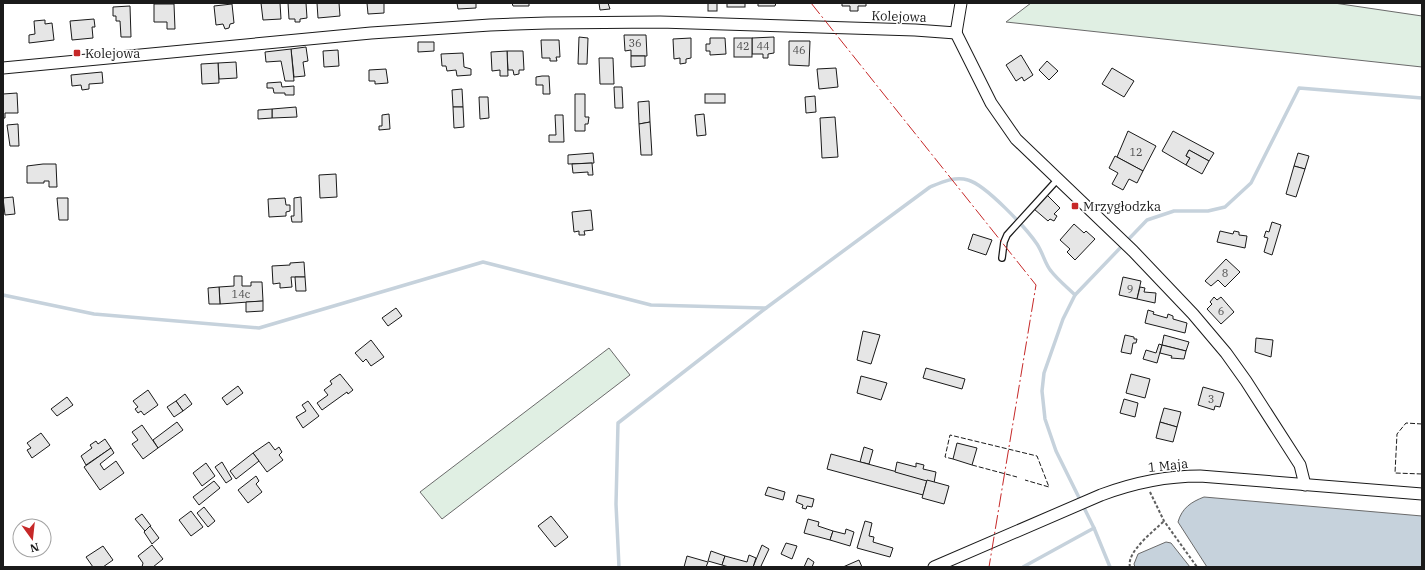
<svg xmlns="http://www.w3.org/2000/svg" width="1425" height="570" font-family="'IBM Plex Serif',serif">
<rect width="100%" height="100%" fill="#fff"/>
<g fill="#e0efe3" stroke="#6a6a6a">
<polygon points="1031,3 1334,3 1422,16 1422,67 1006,22"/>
<polygon points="609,348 630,375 442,519 420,492"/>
</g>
<g fill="#c6d2dc" stroke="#6a6a6a">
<path d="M1204 497 1422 516V567H1207L1178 522C1182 508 1191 502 1204 497Z"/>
<polygon points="1166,542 1171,543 1190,567 1135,567 1134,564 1138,554"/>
</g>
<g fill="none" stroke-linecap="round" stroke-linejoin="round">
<g stroke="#c6d2dc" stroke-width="3.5">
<polyline points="3,295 94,314 259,328 483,262 651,305 766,308"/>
<path d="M619 567 616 504 618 423 766 308 930 187C942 182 955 176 968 180 986 185 1026 228 1037 244 1043 253 1045 264 1051 271 1058 280 1067 287 1075 295"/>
<polyline points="1023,567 1094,528"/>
<polyline points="1110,567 1094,528 1056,451 1045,419 1042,391 1044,373 1063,319 1075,295 1147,220 1174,211 1208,211 1225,207 1251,183 1299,88 1422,98"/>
</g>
</g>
<g fill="#e6e6e6" stroke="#1a1a1a">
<polygon points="261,3 280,3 281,19 263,20"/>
<polygon points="288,3 306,3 307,18 300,19 300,22 295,22 295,19 289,19"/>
<polygon points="317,3 339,3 340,16 318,18"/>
<polygon points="367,3 384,3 384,13 368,14"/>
<polygon points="457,3 476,3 476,8 458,9"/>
<polygon points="512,3 529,3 529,6 513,6"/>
<polygon points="599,3 608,3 610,9 600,10"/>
<rect x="708" y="3" width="9" height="8"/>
<rect x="727" y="3" width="18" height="4"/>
<polygon points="758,3 776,3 775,6 758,6"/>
<polygon points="842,3 866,3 866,6 858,6 858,11 850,11 850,6 842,6"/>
<polygon points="154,4 174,4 175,29 167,29 167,22 154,22"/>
<polygon points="232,4 234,23 230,24 229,28 225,29 223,24 216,25 214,6"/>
<polygon points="130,6 131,37 121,37 120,21 116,21 116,16 113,16 113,7"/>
<polygon points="94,19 95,27 92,27 93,38 72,40 70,21"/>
<polygon points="45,20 45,24 52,23 54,40 29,43 29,35 35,34 34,21"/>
<polygon points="624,35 646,35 647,56 631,56 631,50 625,51"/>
<polygon points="579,37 588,38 587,64 578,64"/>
<polygon points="774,37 774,53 768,54 768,58 763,58 763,54 752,54 752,38"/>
<polygon points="691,38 691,58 686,59 686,63 680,64 680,58 674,59 673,39"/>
<polygon points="710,38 725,38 726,54 710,55 710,51 706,51 706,44 710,44"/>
<rect x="734" y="38" width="18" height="19"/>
<polygon points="541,40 559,40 560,57 556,57 557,61 550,61 550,58 542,58"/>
<polygon points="789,41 810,41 809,66 789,65"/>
<polygon points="418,42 434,42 434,51 418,52"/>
<polygon points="306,47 308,61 303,62 305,76 294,77 291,49"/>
<polygon points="291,49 294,81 285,81 281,61 266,62 265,52"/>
<polygon points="338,50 339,66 324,67 323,51"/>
<polygon points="507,51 523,51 524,70 519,70 519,74 514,75 513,70 508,70"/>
<polygon points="507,51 508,76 500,76 500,70 492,71 491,52"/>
<polygon points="463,53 464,67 471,69 471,75 457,76 456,70 447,71 446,66 442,66 441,54"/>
<polygon points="1021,55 1033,75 1024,81 1022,77 1016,81 1006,65"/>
<polygon points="631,56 645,56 645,66 631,67"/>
<polygon points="599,58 613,58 614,84 600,84"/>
<polygon points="1047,61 1058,71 1049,80 1039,70"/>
<polygon points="236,62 237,78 219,79 218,63"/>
<polygon points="218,63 219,83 202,84 201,64"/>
<polygon points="836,68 838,87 819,89 817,69"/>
<polygon points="1112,68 1134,81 1124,97 1102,84"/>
<polygon points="386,69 388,83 375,84 375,81 369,81 369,70"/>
<polygon points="102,72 103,83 89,84 89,89 82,90 81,85 72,86 71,75"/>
<polygon points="542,76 549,76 550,94 543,94 543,85 536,85 536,77"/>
<polygon points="281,82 282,87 294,86 294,95 285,95 285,93 274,93 273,88 267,88 267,83"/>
<polygon points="614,87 622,87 623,108 615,108"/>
<polygon points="462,89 463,107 453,107 452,90"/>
<polygon points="17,93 18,113 5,113 5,118 3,118 3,94"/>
<polygon points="575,94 585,94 585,117 589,117 588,124 585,124 585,131 575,131"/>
<rect x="705" y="94" width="20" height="9"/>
<polygon points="815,96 816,112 806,113 805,97"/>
<polygon points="479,97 488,97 489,118 480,119"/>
<polygon points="649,101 650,122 639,124 638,102"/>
<polygon points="296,107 297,117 272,118 272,109"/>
<polygon points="453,107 463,107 464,127 454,128"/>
<polygon points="272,109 272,118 258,119 258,110"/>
<polygon points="389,114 390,129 379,130 379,126 382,126 382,115"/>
<polygon points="704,114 706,135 697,136 695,115"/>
<polygon points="555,115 563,115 564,142 549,142 549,135 556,135"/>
<polygon points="835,117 838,157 822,158 820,118"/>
<polygon points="650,122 652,155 641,155 639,124"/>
<polygon points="18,124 19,146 10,146 7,125"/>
<polygon points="1128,131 1156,146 1143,171 1117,157"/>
<polygon points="1173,131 1214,153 1209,161 1189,150 1186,156 1190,158 1186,165 1162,151"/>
<polygon points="1189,150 1209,161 1202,174 1186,165 1190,158 1186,156"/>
<polygon points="593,153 594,163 568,164 568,155"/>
<polygon points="1298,153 1309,156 1305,169 1294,166"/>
<polygon points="1115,156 1143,171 1137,183 1129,179 1123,190 1112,184 1118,173 1109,168"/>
<polygon points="592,163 593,175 588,175 588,172 573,173 572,164"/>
<polygon points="43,164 56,164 57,187 49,187 49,181 44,181 44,183 27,183 27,166"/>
<polygon points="1294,166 1305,169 1296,197 1286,194"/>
<polygon points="336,174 337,197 320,198 319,175"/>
<polygon points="1047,195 1060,208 1054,214 1057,216 1054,221 1050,219 1048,221 1034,209"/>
<polygon points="13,197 15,214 5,215 3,198"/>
<polygon points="301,197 302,222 292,222 291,216 294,216 294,198"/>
<polygon points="57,198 68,198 68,220 59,220"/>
<polygon points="285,198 286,205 290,205 290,211 286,212 286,216 269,217 268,199"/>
<polygon points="591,210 593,230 584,231 585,235 579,235 579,231 574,232 572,212"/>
<polygon points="1272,222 1281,225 1272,255 1264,252 1268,238 1264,237 1266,231 1269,232"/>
<polygon points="1074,224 1084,233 1086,231 1095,239 1075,260 1067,252 1070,249 1060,240"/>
<polygon points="1220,231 1233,234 1234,231 1239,232 1239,235 1247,236 1245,248 1217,242"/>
<polygon points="973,234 992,240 986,255 968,249"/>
<polygon points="1226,259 1240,272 1225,287 1218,280 1211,286 1205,281"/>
<polygon points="304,262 305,277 291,277 292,287 280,288 280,283 273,284 272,266 290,265 290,263"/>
<polygon points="234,276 242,276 242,286 251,286 251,282 262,282 263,301 220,304 219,287 234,286"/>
<polygon points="295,277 305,277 306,291 296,291"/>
<polygon points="1123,277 1141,281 1137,299 1119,295"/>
<polygon points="219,287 220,304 209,304 208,288"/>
<polygon points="1140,287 1145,288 1144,292 1156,293 1155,303 1137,299"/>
<polygon points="1214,297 1217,300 1221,297 1234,312 1221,324 1207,309 1212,304 1210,302"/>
<polygon points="263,301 263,311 246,312 246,302"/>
<polygon points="396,308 402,316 388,326 382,318"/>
<polygon points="1148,310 1154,312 1153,314 1167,318 1168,314 1173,316 1173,319 1187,323 1185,333 1145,323"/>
<polygon points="863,331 880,335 871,364 857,360"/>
<polygon points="1125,335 1134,337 1134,339 1137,339 1136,343 1133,343 1131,354 1121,352"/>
<polygon points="1164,335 1189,342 1186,351 1162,345"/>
<polygon points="1256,338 1273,340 1271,357 1255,352"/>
<polygon points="371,340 384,357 371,366 366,359 363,362 355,353"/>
<polygon points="1159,344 1162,345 1157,363 1143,359 1146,350 1156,353"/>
<polygon points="1162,345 1186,351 1184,359 1171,358 1172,356 1160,353"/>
<polygon points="926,368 965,379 962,389 923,378"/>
<polygon points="340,374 353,390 348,394 347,392 322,410 317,403 328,395 324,390 332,384 330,381"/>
<polygon points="1131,374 1150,379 1145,398 1126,393"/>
<polygon points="861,376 887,383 881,400 857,393"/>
<polygon points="238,386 243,393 227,405 222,398"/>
<polygon points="1203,387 1224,393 1220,407 1215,406 1214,410 1198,405"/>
<polygon points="148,390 158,405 144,415 141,411 138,413 135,409 138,407 133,401"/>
<polygon points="185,394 192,404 183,411 176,401"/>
<polygon points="67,397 73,405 57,416 51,409"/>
<polygon points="1124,399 1138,403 1135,417 1120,413"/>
<polygon points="176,401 183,411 174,417 167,407"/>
<polygon points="308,401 319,416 303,428 296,417 306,411 302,405"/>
<polygon points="1164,408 1181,412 1177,427 1160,422"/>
<polygon points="177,422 183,430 158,448 153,440"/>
<polygon points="1160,422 1177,427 1173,442 1156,438"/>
<polygon points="142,425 158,448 143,459 132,444 138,440 132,432"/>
<polygon points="41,433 50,445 32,458 27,450 31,448 27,443"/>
<polygon points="105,439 111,448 86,465 81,456 92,448 90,445 96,441 98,444"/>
<polygon points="269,442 275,450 279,447 282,452 279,455 283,460 267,472 253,453"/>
<polygon points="957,443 977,448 972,465 953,459"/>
<polygon points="864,447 873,450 869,464 860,462"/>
<polygon points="111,448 114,453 100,464 104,470 116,461 124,473 100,490 84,467"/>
<polygon points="253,453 259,461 236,479 230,471"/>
<polygon points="831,454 927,480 923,495 827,469"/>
<polygon points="222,462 232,479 226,483 215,467"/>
<polygon points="897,462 916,467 916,463 924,465 923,469 936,472 934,483 895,472"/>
<polygon points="206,463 215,476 202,486 193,473"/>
<polygon points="256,476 259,481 256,484 262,492 248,503 238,490"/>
<polygon points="927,480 949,486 944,504 922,498"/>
<polygon points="214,481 220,488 199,505 193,497"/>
<polygon points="768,487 785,492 783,500 765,495"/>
<polygon points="798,495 814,499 812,507 807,506 806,509 802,508 803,505 796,502"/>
<polygon points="204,507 215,521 208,527 197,513"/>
<polygon points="191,511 203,527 191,536 179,520"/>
<polygon points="142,514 151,526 145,531 135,519"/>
<polygon points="551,516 568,537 555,547 538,526"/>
<polygon points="808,519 819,522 818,526 833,531 830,540 804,533"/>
<polygon points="865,521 872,523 869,536 874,537 873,542 893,548 890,557 857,548"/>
<polygon points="150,526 159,538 152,544 144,532"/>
<polygon points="846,529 854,532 850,546 830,540 833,531 845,534"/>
<polygon points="786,543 797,546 792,559 781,554"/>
<polygon points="152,545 163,559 153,567 142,567 143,563 138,556"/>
<polygon points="762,545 769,549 761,566 764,567 753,567"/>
<polygon points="103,546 113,560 103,567 93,567 86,557"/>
<polygon points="711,551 725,556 722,565 708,561"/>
<polygon points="749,555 756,558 753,567 729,567 722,565 725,556 747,562"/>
<polygon points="687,556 708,562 706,567 684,567"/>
<polygon points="808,558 814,562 812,567 804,567"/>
<polygon points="859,560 862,567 843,567"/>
</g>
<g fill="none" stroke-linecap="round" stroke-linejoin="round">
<g stroke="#1a1a1a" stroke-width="8">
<polyline id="lane" points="1002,258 1004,242 1007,235 1058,179"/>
</g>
<g stroke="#1a1a1a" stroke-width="13">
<g id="street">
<polyline points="956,33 991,103 1016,139 1133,251 1193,314 1226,353 1246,381 1300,465 1305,485"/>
<polyline points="956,33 961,3"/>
<polyline points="3,68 371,33 490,25 547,23 660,22 915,30 956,33"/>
<path d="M934 567 1101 495C1133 483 1165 476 1200 476L1422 494"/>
</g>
</g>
<g stroke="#5f5f5f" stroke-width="2" stroke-dasharray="3 2" stroke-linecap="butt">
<polyline points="1150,492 1164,521 1197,567"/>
<path d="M1130 567C1126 552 1154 531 1164 521"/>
</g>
<use href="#lane" stroke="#fff" stroke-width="5.5"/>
<use href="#street" stroke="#fff" stroke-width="11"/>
<g stroke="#1a1a1a" stroke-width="1" stroke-dasharray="5 2" stroke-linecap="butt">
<polyline points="1422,424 1406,423 1397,434 1395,473 1422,474"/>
<polyline points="953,459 945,457 950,435 1037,456 1049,487 1025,480"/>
<polyline points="972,465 1017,477"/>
</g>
<polyline stroke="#c62828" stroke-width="1" stroke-dasharray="14 3 2 3" stroke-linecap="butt" points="811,3 1036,285 989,567"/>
</g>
<g fill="#c62828" stroke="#fff" stroke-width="1.5">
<rect x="73" y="49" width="8" height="8" rx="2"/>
<rect x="1071" y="202" width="8" height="8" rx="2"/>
</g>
<g text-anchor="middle" stroke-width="3" stroke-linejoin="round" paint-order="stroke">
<g font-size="11" fill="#4d4d4d">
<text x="635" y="47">36</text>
<text x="743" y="50">42</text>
<text x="763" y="50">44</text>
<text x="799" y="54">46</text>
<text x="1136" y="156">12</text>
<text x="1225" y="277">8</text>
<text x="1130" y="293">9</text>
<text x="241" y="298">14c</text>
<text x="1221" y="315">6</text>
<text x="1211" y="403">3</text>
</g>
<g font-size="13" fill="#1a1a1a" stroke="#fff">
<text transform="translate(899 16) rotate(2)" y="5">Kolejowa</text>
<text transform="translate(1168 465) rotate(-6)" y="5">1 Maja</text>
</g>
<g font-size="13" fill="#1a1a1a" stroke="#fff" text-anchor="start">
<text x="85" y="58">Kolejowa</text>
<text x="1083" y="211">Mrzygłodzka</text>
</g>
</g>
<rect width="1425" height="570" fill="none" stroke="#1a1a1a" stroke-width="8"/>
<g transform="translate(32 538) rotate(165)"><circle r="19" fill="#ffffff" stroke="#a3a3a3"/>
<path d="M0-3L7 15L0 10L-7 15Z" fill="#c62828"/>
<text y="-6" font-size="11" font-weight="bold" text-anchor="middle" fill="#1a1a1a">N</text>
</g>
</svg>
